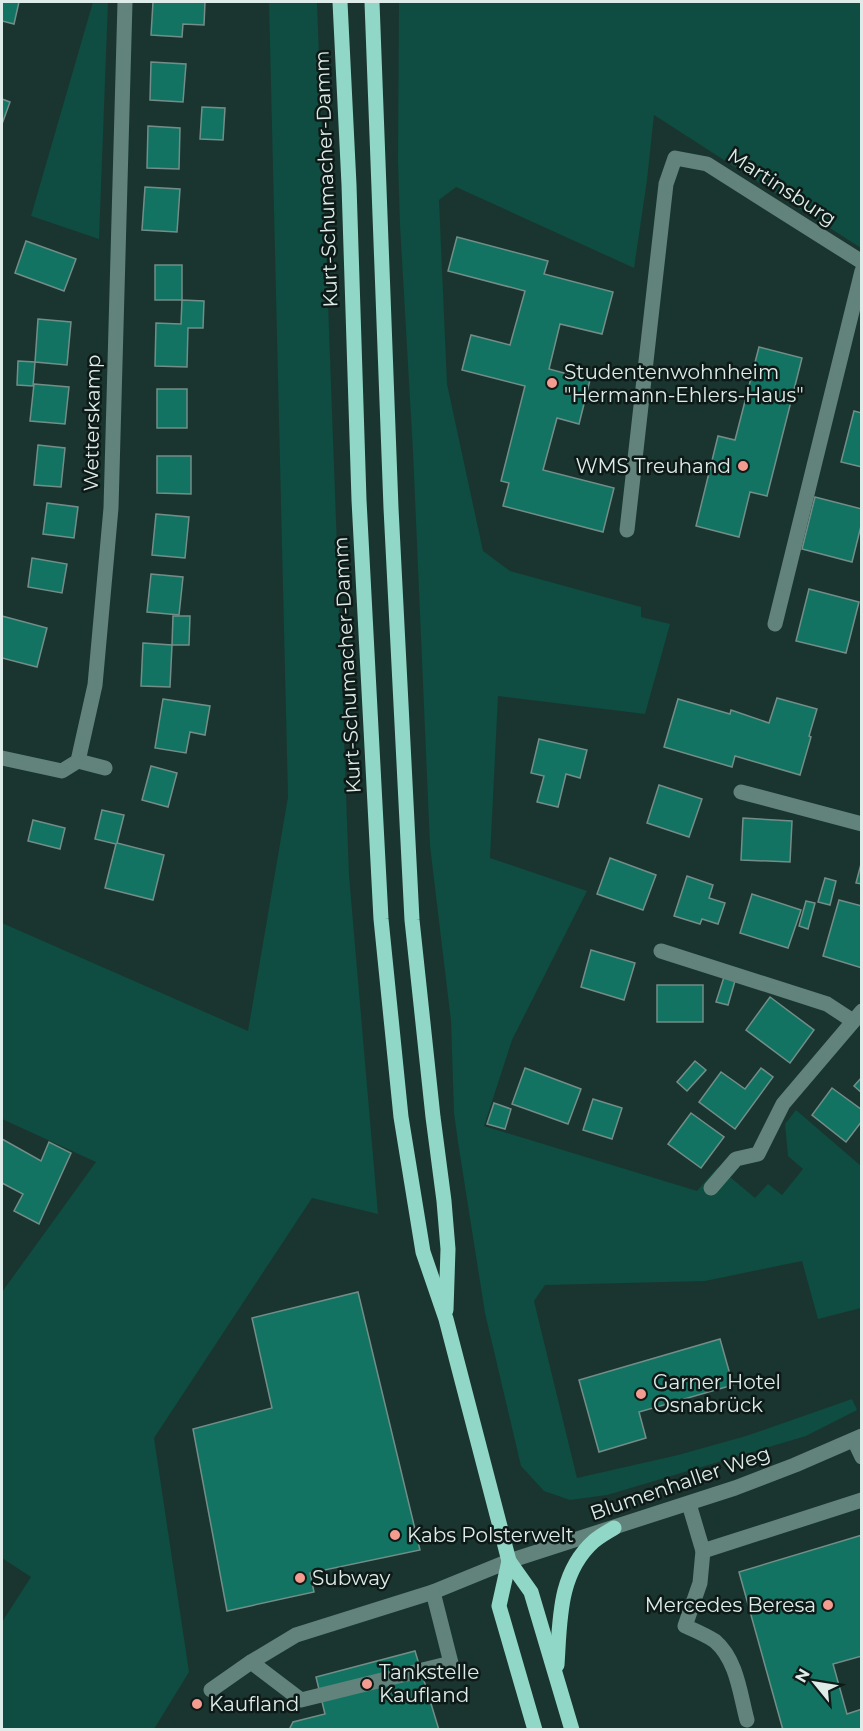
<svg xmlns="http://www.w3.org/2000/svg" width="863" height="1731" font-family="Montserrat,sans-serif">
<rect width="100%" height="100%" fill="#1a352f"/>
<g fill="#0f4c41">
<polygon points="93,2 108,2 99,239 31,216"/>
<polygon points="269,2 317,2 349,875 378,1214 312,1198 154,1438 189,1672 154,1729 2,1729 2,1622 31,1577 2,1558 2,1292 96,1162 2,1119 2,923 248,1031 288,797"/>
<polygon points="399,2 861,2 861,248 654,115 647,180 634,268 456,187 439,200 447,384 483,551 510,571 641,607 641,617 670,624 645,714 498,696 490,858 587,891 512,1040 484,1126 697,1191 718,1167 755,1198 768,1184 782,1195 803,1169 788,1156 785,1124 796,1110 861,1166 861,1308 818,1319 802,1261 705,1281 545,1285 534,1301 577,1478 678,1455 746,1436 852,1399 857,1410 806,1436 607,1495 570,1500 544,1491 521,1466 485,1313 458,1142 454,1113 451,1021 430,846 413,452 400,225 398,161"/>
</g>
<g fill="#127363" stroke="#728e87" stroke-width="1.5">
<polygon points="2,2 19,2 14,24 2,21"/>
<polygon points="153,2 205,2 204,25 183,24 182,37 151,35"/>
<polygon points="151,62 186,64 183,102 150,100"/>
<polygon points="2,99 10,102 2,124"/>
<polygon points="202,107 225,108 223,140 200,139"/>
<polygon points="148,126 180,128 179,169 147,168"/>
<polygon points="145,187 180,189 177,232 142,230"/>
<polygon points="457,237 548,261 544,274 613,292 602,334 560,324 549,369 590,380 579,424 557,418 543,470 614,488 603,532 503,506 509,483 501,481 525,386 462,370 471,335 510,345 525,291 448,271"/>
<polygon points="26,241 76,259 64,291 15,273"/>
<rect x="155" y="265" width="27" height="35"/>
<polygon points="182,300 204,301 203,328 188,328 187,367 155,366 156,323 181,324"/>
<polygon points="38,319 71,322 67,365 35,362"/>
<polygon points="759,347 802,358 767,496 750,492 739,537 696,526 718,436 735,440"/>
<polygon points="18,361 35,362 33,386 17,385"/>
<polygon points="34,384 69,387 65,424 30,421"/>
<rect x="157" y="389" width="30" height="39"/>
<polygon points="854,411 862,413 862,467 841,462"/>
<polygon points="38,445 65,448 61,487 34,485"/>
<polygon points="157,456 191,456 191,494 157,493"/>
<polygon points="815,497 862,509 862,522 852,562 802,549"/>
<polygon points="47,503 78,507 74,538 43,534"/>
<polygon points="156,514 189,517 185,558 152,555"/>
<polygon points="32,558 67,564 62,593 28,587"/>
<polygon points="151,574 183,577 179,615 147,612"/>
<polygon points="809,589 859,602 846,653 796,641"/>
<polygon points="2,616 47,628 37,667 2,658"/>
<polygon points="173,616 190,616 189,645 172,645"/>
<polygon points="143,643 172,645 170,687 141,686"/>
<polygon points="777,698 817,709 809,736 811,737 800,775 735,756 732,767 664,747 678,699 730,714 731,710 769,723"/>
<polygon points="163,699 210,706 205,735 190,732 186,753 155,748"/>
<polygon points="539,739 587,750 580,778 566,774 558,807 537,802 544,776 531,773"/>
<polygon points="151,766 177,773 168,807 142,800"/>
<polygon points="659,785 702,799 689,837 647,823"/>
<polygon points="102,810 124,815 117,843 164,855 153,900 105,888 116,844 95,839"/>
<polygon points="743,818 792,821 790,862 741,860"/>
<polygon points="33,820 65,828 60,849 28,841"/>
<polygon points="610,858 656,875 643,910 597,894"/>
<polygon points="861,864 862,864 862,884 856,883"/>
<polygon points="687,876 713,885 709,898 725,903 718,924 702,919 700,924 674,916"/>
<polygon points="825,878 836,881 830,905 818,902"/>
<polygon points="752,894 801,910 788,948 740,933"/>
<polygon points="839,900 862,906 862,968 823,956"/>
<polygon points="806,901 815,903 808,929 799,926"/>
<polygon points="591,950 635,963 624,1000 581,987"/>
<polygon points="724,977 735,981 728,1005 716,1002"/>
<rect x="657" y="985" width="46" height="37"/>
<polygon points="770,997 814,1030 790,1063 746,1030"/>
<polygon points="695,1061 706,1070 687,1091 677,1082"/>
<polygon points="525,1068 581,1089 568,1124 512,1104"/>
<polygon points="761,1068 773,1077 735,1129 699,1102 721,1072 745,1089"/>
<polygon points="862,1077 862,1093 854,1086"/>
<polygon points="832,1088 862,1110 862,1121 846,1142 812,1115"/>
<polygon points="593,1099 622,1108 612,1139 583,1130"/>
<polygon points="494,1103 511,1109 505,1129 487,1124"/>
<polygon points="691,1113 724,1137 701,1168 668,1144"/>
<polygon points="2,1139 41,1161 49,1142 71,1153 39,1224 14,1211 23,1194 2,1183"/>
<polygon points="358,1292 420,1550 310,1573 314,1592 227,1611 193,1429 272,1408 252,1318"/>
<polygon points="720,1339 733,1385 639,1412 646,1438 599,1452 579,1380"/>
<polygon points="862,1535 862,1656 833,1664 847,1714 862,1709 862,1730 783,1730 739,1572"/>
<polygon points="415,1651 439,1730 289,1730 293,1722 325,1714 316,1677"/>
</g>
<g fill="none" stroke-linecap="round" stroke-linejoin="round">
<g stroke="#62837b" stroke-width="15">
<polyline points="627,530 666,184 675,158 707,164 862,262"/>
<polyline points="775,624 862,271"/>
<polyline points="2,758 62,771 78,761 95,685 111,508 125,2"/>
<polyline points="78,761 105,768"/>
<polyline points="741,792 862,824"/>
<polyline points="661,951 827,1004 853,1021"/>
<polyline points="711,1188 736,1159 758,1154 783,1104 862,1011"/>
<polyline points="854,1440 862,1457"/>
<path d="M689 1504 703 1551 700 1583 685 1626C694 1630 706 1635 715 1641 737 1660 740 1694 747 1720"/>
<polyline points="703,1551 862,1500"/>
<polyline points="251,1662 301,1700 451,1663 433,1592"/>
<polyline points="211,1690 251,1662 296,1635 433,1592 509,1561 735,1488 795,1465 862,1436"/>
</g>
<g stroke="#91d7c7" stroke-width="15">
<polyline points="340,2 349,185 359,500 381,919 401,1117 423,1252 446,1319 509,1561 531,1592 572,1730"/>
<polyline points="372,2 391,508 412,920 433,1117 444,1201 448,1249 446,1310"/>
<polyline points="509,1561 499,1606 535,1730"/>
<path d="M557 1665C560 1621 558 1573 594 1541 600 1536 607 1532 614 1528"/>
</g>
</g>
<g fill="#f59c91" stroke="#0e1a17" stroke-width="2">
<circle cx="552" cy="383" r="6"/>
<circle cx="743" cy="466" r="6"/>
<circle cx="641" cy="1394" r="6"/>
<circle cx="395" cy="1535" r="6"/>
<circle cx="300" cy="1578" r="6"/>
<circle cx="828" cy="1605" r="6"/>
<circle cx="367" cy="1684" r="6"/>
<circle cx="197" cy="1704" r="6"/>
</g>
<g text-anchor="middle" stroke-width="5" stroke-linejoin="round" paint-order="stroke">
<g font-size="20" fill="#ddece8" stroke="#0e1a17">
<text transform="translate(326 179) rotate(-92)" y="7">Kurt-Schumacher-Damm</text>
<text transform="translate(782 187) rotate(33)" y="7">Martinsburg</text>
<text transform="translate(92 423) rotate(-89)" y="7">Wetterskamp</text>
<text transform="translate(347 665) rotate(-93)" y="7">Kurt-Schumacher-Damm</text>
<text transform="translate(680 1483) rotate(-19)" y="7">Blumenhaller Weg</text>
</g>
<g font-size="20" fill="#ddece8" stroke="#0e1a17" text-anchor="start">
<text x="564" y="379">Studentenwohnheim<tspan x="564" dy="23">"Hermann-Ehlers-Haus"</tspan></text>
<text x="731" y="473" text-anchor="end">WMS Treuhand</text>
<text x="653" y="1389">Garner Hotel<tspan x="653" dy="23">Osnabrück</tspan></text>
<text x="407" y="1542">Kabs Polsterwelt</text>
<text x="312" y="1585">Subway</text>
<text x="816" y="1612" text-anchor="end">Mercedes Beresa</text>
<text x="379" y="1679">Tankstelle<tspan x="379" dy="23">Kaufland</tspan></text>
<text x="209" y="1711">Kaufland</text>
</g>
</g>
<rect width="863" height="1731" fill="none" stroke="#ddece8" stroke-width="6"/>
<g transform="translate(815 1683) rotate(300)" stroke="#0e1a17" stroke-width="4.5" paint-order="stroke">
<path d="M0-4.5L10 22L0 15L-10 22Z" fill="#ddece8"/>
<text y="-9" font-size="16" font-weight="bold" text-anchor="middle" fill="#ddece8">N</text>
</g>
</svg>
